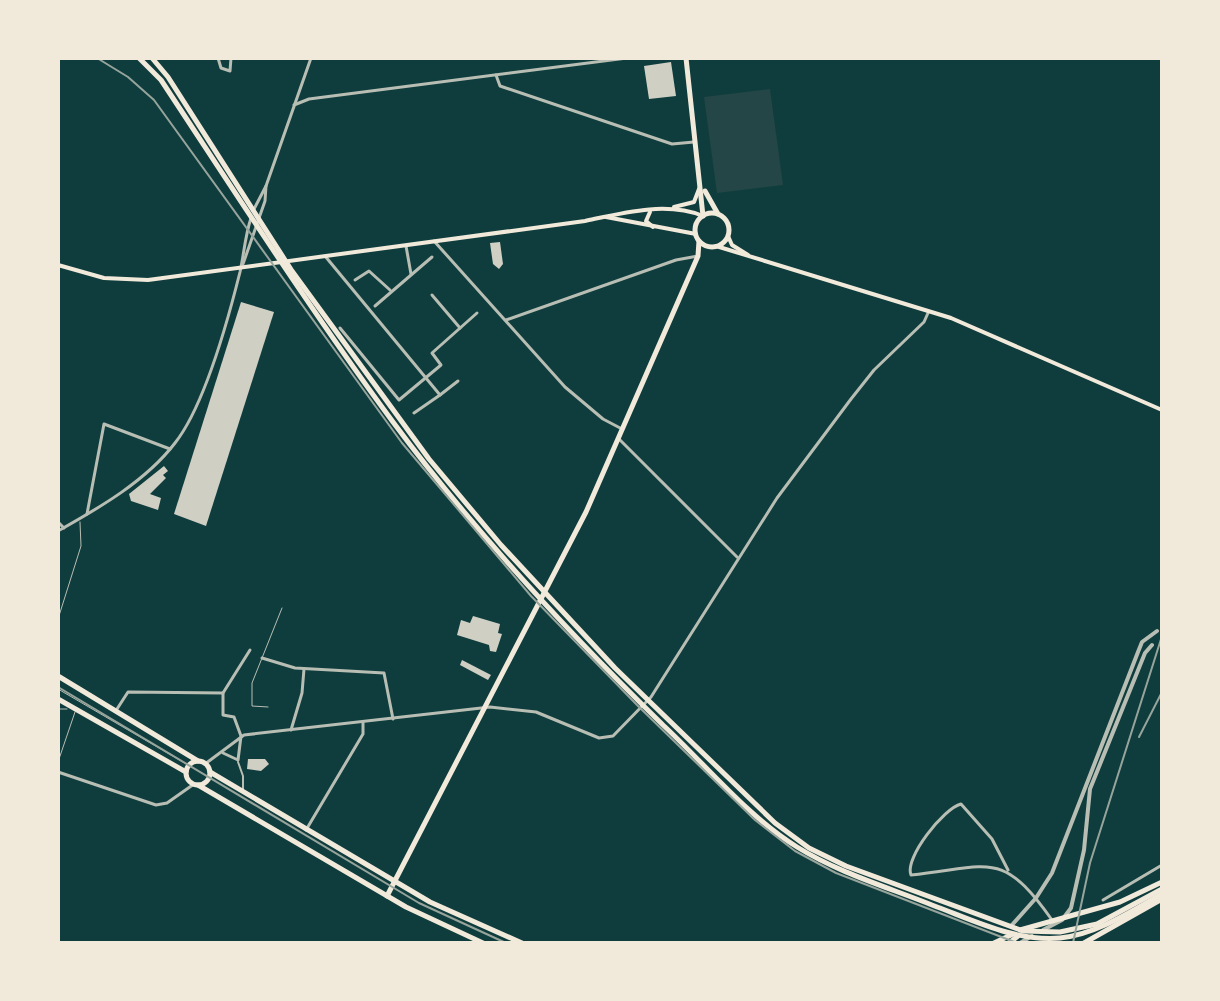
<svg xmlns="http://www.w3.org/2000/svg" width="1220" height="1001" font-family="'PT Sans',sans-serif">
<rect width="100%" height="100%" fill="#0f3d3e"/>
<polygon fill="#244646" points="770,89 783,185 717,193 704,97"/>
<g fill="#cfcfc3">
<polygon points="671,62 676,96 649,99 644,66"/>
<polygon points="500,242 503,264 499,269 493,264 490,243"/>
<polygon points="241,302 274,312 206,526 174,514"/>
<polygon points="164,466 168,471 163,475 166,478 150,494 161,498 158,510 131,501 129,494"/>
<polygon points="473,616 500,624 498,633 502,634 496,652 490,651 489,645 457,635 461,620 470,623"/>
<polygon points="462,660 491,675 488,680 460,665"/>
<polygon points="248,759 265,759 269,764 261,771 247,769"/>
</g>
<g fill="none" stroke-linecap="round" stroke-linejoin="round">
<g stroke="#b8beb3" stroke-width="1">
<polyline points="58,619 81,546 80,522"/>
<polyline points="58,689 188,765"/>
<polyline points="268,707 252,706 252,683 282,608"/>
<polyline points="58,709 67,709"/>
<polyline points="58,762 75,712"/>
</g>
<polyline stroke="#b8beb3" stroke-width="2" points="238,762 243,776 243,791"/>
<g stroke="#b8beb3" stroke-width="3">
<polyline points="218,58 221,68 230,71 231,58"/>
<polyline points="496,75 500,86 672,144 694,142"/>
<polyline points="294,105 309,99 627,58"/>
<polyline points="253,211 266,186"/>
<polyline points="434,241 565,387 603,419 622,429"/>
<polyline points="406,246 411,274"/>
<polyline points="325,256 440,395 414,413"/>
<polyline points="243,264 265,201 266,186 311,58"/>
<polyline points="355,280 369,271 390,290"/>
<polyline points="432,295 460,328"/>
<polyline points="375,306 432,257"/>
<polyline points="506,320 676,260 698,256"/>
<polyline points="340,328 399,400 441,365 432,353 477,313"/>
<polyline points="440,395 458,381"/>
<polyline points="619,439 737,557"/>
<polyline points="87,514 104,424 170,449"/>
<polyline points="58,522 64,528"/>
<path d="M58 531C99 508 146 481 175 443 205 405 228 320 240 272 244 254 245 236 251 218"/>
<polyline points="262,658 295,668 384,673 393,719"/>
<polyline points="117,709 128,692 223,693"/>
<polyline points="291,730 302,693 304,669"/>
<polyline points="223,753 238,760 241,736 234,717 223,715 223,693 250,650"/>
<polyline points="205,764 244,735 490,707 536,712 599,738 613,736 651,697 777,498 851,399 874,370 924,322 928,313"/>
<polyline points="58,772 156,805 167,803 194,784"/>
<polyline points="306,830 363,734 363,723"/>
<path d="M1008 870 992 839 961 804C944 808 904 858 911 875 990 867 1001 848 1052 920"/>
<polyline points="1103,900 1162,865"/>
</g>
<g stroke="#b8beb3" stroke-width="4">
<polyline points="1011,926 1036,898 1052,873 1138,652 1142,642 1157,631"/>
<polyline points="1043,930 1062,920 1071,908 1084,850 1090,789 1145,653 1152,645"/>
<polyline points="1020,943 1032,936"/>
</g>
<g stroke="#f1e9da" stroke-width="4">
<polyline points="674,207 694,202 699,189"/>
<polyline points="650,212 646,221 653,227"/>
<polyline points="606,217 696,234"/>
<polyline points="728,236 732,245 748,255"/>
<polyline points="716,246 951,318 1162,410"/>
<path d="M58 265 104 278 148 280 585 221C622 213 666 201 703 216"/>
</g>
<g stroke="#f1e9da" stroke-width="5">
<polyline points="686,58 703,216"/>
<polyline points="705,191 718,214"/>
<circle cx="712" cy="230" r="17"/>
<polyline points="58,676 198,761"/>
<polyline points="58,699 186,772"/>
<circle cx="198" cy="773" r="12"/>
<polyline points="210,772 430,902 522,943"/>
<polyline points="198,785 406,907 483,943"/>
<polyline points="387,896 586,512 698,256 699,241"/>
</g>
<g stroke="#f1e9da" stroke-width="5">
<path d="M139 58 161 80C237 195 311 311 393 422 473 530 567 631 663 725 706 765 747 816 797 847 839 873 887 887 932 905 973 920 1016 942 1060 938 1097 934 1130 912 1162 894"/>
<polyline points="152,58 168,77 292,271 429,459 501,545 615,668 775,823 809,848 846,866 1023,931 1060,932 1097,924 1162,889"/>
<polyline points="1020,930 1120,902 1162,882"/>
<polyline points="994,943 1011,935"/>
<polyline points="1009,943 1018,936"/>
<polyline points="1084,943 1162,899"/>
</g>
<polyline stroke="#97a49c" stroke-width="2" points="58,687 419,903 506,943"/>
<g stroke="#97a49c" stroke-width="2">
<polyline points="97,58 128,77 154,100 402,443 531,596 637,705 755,820 795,851 836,873 1017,943"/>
<polyline points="1139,737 1162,692"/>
<polyline points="1073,943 1090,863 1162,636"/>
</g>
</g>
<rect width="1220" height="1001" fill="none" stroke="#f1e9da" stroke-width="120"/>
</svg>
